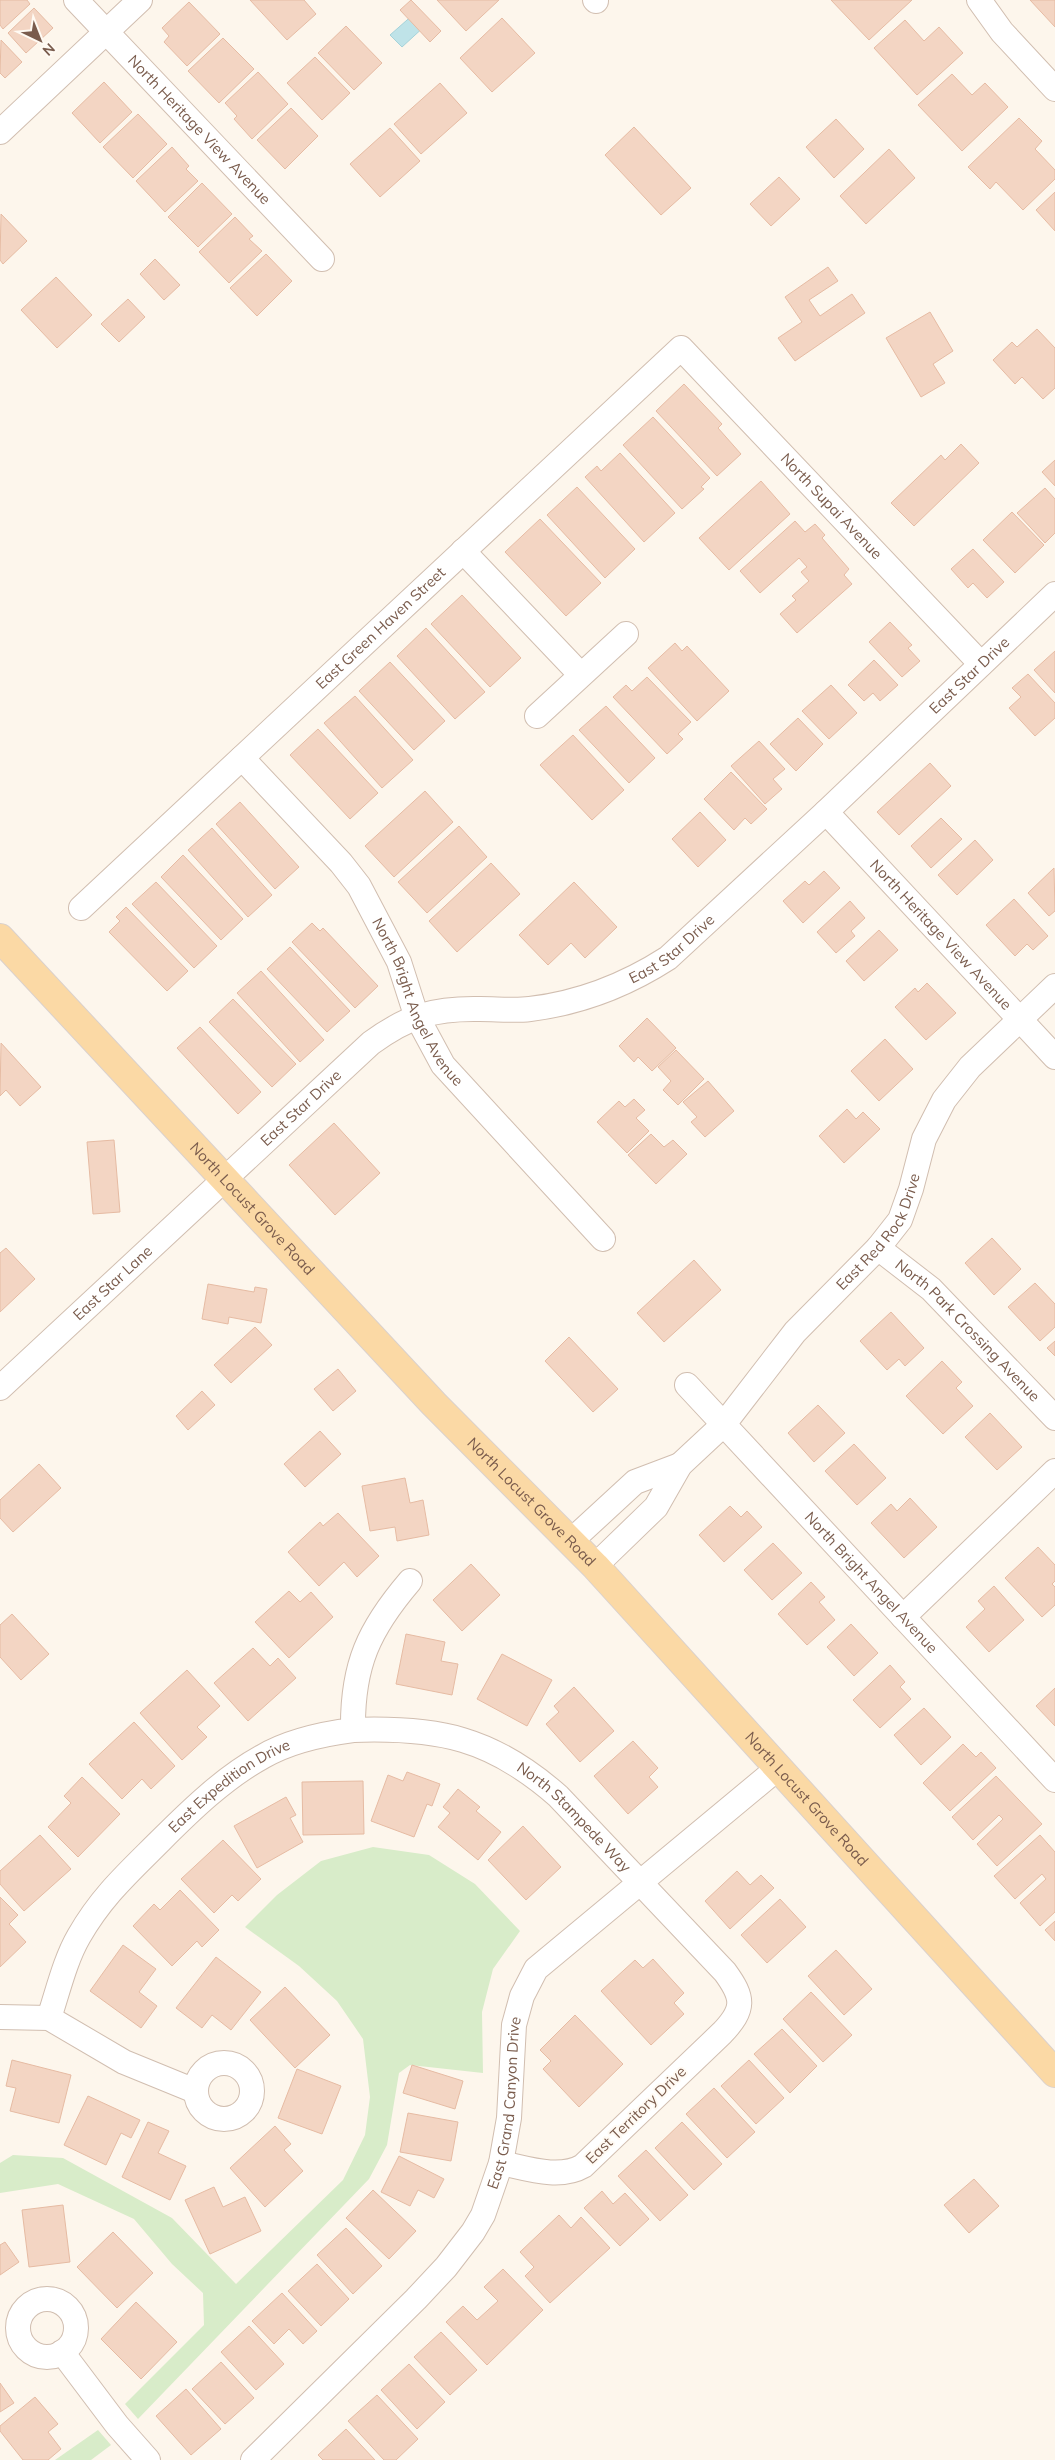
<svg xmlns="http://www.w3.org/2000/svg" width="1055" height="2460" font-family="Mulish,sans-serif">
<rect width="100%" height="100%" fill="#fdf6ec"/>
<g fill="#d8ecc9">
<polygon points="373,1847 429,1855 475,1884 520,1931 493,1969 482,2012 483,2073 410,2065 399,2073 387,2145 369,2179 138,2419 125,2404 204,2325 203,2293 172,2264 134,2219 58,2184 0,2193 0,2163 13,2155 63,2158 172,2218 236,2284 343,2180 365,2135 370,2097 363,2039 337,2001 299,1966 245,1927 277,1895 321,1861"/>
<polygon points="98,2430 111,2445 91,2460 55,2460"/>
</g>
<polygon fill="#bfe3e8" stroke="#a5d3da" points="415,13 426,25 402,47 390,35"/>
<g fill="#f3d5c3" stroke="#e6bba3">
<polygon points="0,0 27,0 30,4 3,29 0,25"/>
<polygon points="250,0 304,0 316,14 287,40"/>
<polygon points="411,0 441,31 430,42 400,10"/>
<polygon points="437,0 499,0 466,31"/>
<polygon points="831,0 912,0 869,40"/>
<polygon points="1030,0 1055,0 1055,27"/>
<polygon points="189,2 220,34 187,66 164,42 169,36 162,28"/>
<polygon points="34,8 53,28 26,53 8,33"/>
<polygon points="502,18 535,53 492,92 460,58"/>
<polygon points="905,20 924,41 939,27 963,53 917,95 874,48"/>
<polygon points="346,26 382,63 354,90 318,53"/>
<polygon points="223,38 254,69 219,103 188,71"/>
<polygon points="1,40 22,62 5,78 0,73"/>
<polygon points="315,57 350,93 322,120 287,83"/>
<polygon points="258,72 288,104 252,139 234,119 237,116 225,103"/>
<polygon points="952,74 972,95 985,83 1008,107 962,151 918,105"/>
<polygon points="104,82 132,112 100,143 72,113"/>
<polygon points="440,83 467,113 421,154 394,124"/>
<polygon points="291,108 318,136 285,169 257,140"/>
<polygon points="138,114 167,144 133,178 103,147"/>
<polygon points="1019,118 1042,141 1035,149 1055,170 1055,179 1023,210 996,182 990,189 968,167"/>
<polygon points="836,119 864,149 834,178 806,147"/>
<polygon points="634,127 691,188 661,215 605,155"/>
<polygon points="390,128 420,161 380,197 350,164"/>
<polygon points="172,147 189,166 186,169 198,181 165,212 136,181"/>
<polygon points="889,149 915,178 866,224 840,196"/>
<polygon points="779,177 800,199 771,226 750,204"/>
<polygon points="202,183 232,214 198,247 168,217"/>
<polygon points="1055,192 1055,231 1036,210"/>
<polygon points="1,214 27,241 3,264 0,260"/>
<polygon points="235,217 253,236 249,239 262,251 229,283 199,252"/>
<polygon points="266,254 292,281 257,316 230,288"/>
<polygon points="155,259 180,285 164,300 140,274"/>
<polygon points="828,267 838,281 809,300 820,316 852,294 865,313 795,361 778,338 802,322 785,297"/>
<polygon points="56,277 92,315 57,348 21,310"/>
<polygon points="128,299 145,317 119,342 101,324"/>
<polygon points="930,312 953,351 933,364 945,383 921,397 886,338"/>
<polygon points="1037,329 1055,348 1055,388 1043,399 1022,377 1015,384 993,360 1012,342 1017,347"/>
<polygon points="684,384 722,424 718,428 741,454 717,476 656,411"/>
<polygon points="653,417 710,478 701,487 704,489 682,509 623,445"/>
<polygon points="961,444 979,463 914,526 891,503 941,455 945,460"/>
<polygon points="620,453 675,513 644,542 585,477 597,466 601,471"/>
<polygon points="1055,460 1055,486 1042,472"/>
<polygon points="761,481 790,514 729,570 699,538"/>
<polygon points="577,487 635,549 605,578 547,515"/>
<polygon points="1045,488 1055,499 1055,533 1045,543 1017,513"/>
<polygon points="1012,512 1044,545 1015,573 983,540"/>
<polygon points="540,519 601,583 566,616 505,552"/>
<polygon points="795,521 805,532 815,524 825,535 822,538 849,569 844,575 852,584 797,633 780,614 796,600 792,596 809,581 801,572 807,567 799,558 760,593 740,571"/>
<polygon points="973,549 1004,582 987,598 973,583 968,588 951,569"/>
<polygon points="462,595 521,658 490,687 431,624"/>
<polygon points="890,622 912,645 908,648 920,661 902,677 869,642"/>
<polygon points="426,628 485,692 455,719 397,656"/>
<polygon points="675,643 682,651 687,646 729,691 697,721 648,668"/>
<polygon points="1055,651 1055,693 1034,670"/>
<polygon points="874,660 898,685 880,701 873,693 864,701 848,685"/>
<polygon points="390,662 445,721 414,750 359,691"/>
<polygon points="1028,674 1055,703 1055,718 1035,736 1009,708 1021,697 1012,688"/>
<polygon points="647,677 691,722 678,734 683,739 667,754 613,697 626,685 632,691"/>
<polygon points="831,685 857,713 829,739 802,711"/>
<polygon points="355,696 413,760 382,788 324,723"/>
<polygon points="606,706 655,758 629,783 579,730"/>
<polygon points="798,718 823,744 796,771 770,744"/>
<polygon points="318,729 378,793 350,819 290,755"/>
<polygon points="573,735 624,790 592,820 540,765"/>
<polygon points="759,741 785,769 773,779 782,789 765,804 731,766"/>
<polygon points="930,763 951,786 899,835 877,812"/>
<polygon points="731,772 767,809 751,824 745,818 734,830 704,799"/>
<polygon points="425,791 453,822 394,877 365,846"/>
<polygon points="240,802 299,867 275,889 216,824"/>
<polygon points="700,812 726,840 698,867 672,839"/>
<polygon points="941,818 962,839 931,868 911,846"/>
<polygon points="459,826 487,857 427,913 398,882"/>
<polygon points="212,828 272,895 248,917 188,850"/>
<polygon points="975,840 993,860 957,895 938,875"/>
<polygon points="183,855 243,919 221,940 161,877"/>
<polygon points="491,863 520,894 457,952 429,921"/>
<polygon points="1054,868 1055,911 1049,916 1028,893"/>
<polygon points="824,871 840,888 803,923 783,901 805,881 809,885"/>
<polygon points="156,882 217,946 194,968 132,904"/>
<polygon points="574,882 617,927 585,958 571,943 548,965 519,935"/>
<polygon points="1014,899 1048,936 1033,950 1027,944 1015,956 986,925"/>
<polygon points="850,901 865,918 851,931 855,936 836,953 817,932"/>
<polygon points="126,907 188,971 167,991 109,932 120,921 116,917"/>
<polygon points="312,923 320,931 323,928 378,986 355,1008 292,942"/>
<polygon points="879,930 898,950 864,981 846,961"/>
<polygon points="290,947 350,1011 327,1032 267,969"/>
<polygon points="261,971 324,1040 300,1062 237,993"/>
<polygon points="927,983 956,1013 926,1040 895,1007 915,988 918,992"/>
<polygon points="233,999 296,1064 272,1087 209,1022"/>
<polygon points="647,1018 676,1048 652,1071 638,1057 634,1062 619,1046"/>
<polygon points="200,1027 261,1092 238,1114 177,1048"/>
<polygon points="885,1039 913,1069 879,1101 851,1071"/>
<polygon points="1,1043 41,1087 20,1106 6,1090 0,1096"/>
<polygon points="676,1050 704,1079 678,1105 663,1090 671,1081 658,1067"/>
<polygon points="708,1081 734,1111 705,1137 691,1122 697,1117 683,1102"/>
<polygon points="634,1099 645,1110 636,1118 649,1131 627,1153 597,1122 619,1101 625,1107"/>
<polygon points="847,1109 856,1119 863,1112 880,1129 844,1163 819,1136"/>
<polygon points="334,1123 380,1173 335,1215 289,1165"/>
<polygon points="651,1134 664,1147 673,1140 687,1154 656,1184 628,1155"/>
<polygon points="114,1140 120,1212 93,1214 87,1142"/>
<polygon points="992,1238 1021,1269 994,1295 965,1263"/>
<polygon points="6,1248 35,1279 0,1312 0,1253"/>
<polygon points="694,1260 721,1290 664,1342 637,1313"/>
<polygon points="1035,1283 1055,1304 1055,1327 1040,1341 1008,1307"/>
<polygon points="208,1284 254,1292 255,1287 267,1289 261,1323 229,1317 228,1324 202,1319"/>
<polygon points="891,1312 924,1348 905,1366 899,1359 887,1370 860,1341"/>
<polygon points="255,1327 272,1345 231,1383 214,1365"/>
<polygon points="569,1337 618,1389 593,1412 545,1361"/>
<polygon points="1055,1341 1055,1356 1047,1348"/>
<polygon points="942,1361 962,1382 956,1388 973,1406 943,1434 906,1396"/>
<polygon points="338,1369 356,1391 333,1411 314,1389"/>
<polygon points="202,1391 215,1405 188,1430 176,1416"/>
<polygon points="818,1405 845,1433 814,1462 788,1433"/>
<polygon points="990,1413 1022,1447 997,1470 965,1437"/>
<polygon points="320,1431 341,1454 305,1487 284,1464"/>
<polygon points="854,1444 886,1478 857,1505 825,1471"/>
<polygon points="39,1464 61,1488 13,1532 0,1518 0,1500"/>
<polygon points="405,1478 410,1503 423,1500 429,1535 397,1541 395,1527 370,1531 362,1486"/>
<polygon points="910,1498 937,1527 904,1558 871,1523 891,1504 897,1511"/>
<polygon points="730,1506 741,1517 747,1511 762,1527 724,1562 699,1535"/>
<polygon points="338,1513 379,1556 357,1577 344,1562 319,1586 288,1552 320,1522 323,1526"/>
<polygon points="773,1543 802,1573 772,1600 744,1570"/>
<polygon points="1038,1547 1055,1565 1055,1581 1052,1584 1055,1587 1055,1605 1042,1617 1005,1578"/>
<polygon points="471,1564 500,1595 462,1631 433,1600"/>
<polygon points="811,1582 825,1597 819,1602 835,1620 807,1645 778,1614"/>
<polygon points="994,1586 1024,1620 989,1652 966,1627 985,1609 978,1601"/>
<polygon points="289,1591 300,1602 311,1592 333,1617 289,1658 255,1622"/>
<polygon points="12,1614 49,1654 21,1680 0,1657 0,1625"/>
<polygon points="851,1624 878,1653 854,1676 827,1647"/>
<polygon points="406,1634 445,1642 441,1661 458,1664 452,1695 396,1684"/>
<polygon points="253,1648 270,1666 278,1658 296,1678 248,1721 214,1683"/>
<polygon points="502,1654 552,1680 527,1726 477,1699"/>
<polygon points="890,1665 905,1682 900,1687 911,1699 880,1728 853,1700"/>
<polygon points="187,1670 220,1706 197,1727 207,1737 182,1760 140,1713"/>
<polygon points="574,1687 614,1731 580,1762 546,1724 559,1712 554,1706"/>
<polygon points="1055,1688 1055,1726 1036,1706"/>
<polygon points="924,1708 951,1737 921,1765 894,1735"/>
<polygon points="134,1722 175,1766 151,1789 142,1779 122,1799 89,1764"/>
<polygon points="633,1741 658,1768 649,1777 658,1787 628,1814 594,1776"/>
<polygon points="963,1744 976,1757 981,1752 996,1768 950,1811 923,1783"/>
<polygon points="407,1772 440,1784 432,1806 427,1804 414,1837 371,1821 388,1775 403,1781"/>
<polygon points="996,1776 1042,1824 997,1866 977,1844 1003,1819 999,1815 973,1840 952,1817"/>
<polygon points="82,1777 120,1814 78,1857 48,1827 71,1803 64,1796"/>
<polygon points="363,1781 364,1834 303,1835 302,1782"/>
<polygon points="458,1789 480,1807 476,1811 501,1832 478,1860 438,1827 450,1813 443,1807"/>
<polygon points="286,1797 296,1815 290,1818 303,1842 257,1868 234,1826"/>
<polygon points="523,1826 561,1867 526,1900 488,1860"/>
<polygon points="40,1835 71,1869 24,1911 0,1884 0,1871"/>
<polygon points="1040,1835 1055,1852 1055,1912 1040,1926 1020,1903 1046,1879 1042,1874 1015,1899 994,1876"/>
<polygon points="223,1840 261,1879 238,1901 232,1895 214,1913 181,1879"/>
<polygon points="737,1871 750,1885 761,1875 774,1888 730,1929 705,1901"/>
<polygon points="180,1890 219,1930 202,1947 197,1941 172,1966 133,1926 154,1904 160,1910"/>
<polygon points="0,1897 18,1915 9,1924 26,1942 0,1967"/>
<polygon points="780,1899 806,1927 767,1963 741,1935"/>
<polygon points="1055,1921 1055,1941 1045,1930"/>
<polygon points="123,1945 156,1969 139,1992 157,2006 141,2028 90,1991"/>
<polygon points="836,1950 872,1989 844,2015 808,1976"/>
<polygon points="216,1957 261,1992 231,2030 212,2015 202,2028 176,2008"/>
<polygon points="653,1959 684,1993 674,2003 684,2014 651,2045 601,1991 635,1960 643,1968"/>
<polygon points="285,1987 330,2035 295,2068 250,2020"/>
<polygon points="811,1992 852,2035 823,2062 783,2019"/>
<polygon points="575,2015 623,2064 579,2107 543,2069 551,2061 540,2050"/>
<polygon points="782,2029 817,2066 790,2093 754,2054"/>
<polygon points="12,2060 71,2075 59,2123 10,2111 16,2088 6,2086"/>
<polygon points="749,2060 784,2098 756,2124 721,2086"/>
<polygon points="412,2065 463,2081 455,2109 403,2093"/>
<polygon points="297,2069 341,2086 322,2134 278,2118"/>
<polygon points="714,2088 755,2132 727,2158 686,2114"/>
<polygon points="88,2096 140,2120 131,2138 121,2133 106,2165 64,2145"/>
<polygon points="408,2113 458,2122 451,2161 400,2152"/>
<polygon points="148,2122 169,2131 158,2153 186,2166 170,2200 122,2177"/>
<polygon points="682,2122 722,2164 694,2190 655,2148"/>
<polygon points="275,2126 291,2144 284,2150 303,2171 265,2207 230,2168"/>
<polygon points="646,2150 688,2195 660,2221 618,2176"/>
<polygon points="399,2156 444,2179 434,2198 418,2190 410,2206 381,2192"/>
<polygon points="974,2179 999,2206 969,2233 944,2205"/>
<polygon points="214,2187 223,2207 245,2197 261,2231 210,2254 185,2200"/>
<polygon points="373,2190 416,2231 389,2259 346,2218"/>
<polygon points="602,2191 613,2204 625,2193 649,2219 620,2246 584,2208"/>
<polygon points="63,2205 70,2262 29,2267 22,2210"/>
<polygon points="559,2215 571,2228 581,2217 610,2248 550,2303 525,2276 534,2267 520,2252"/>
<polygon points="346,2228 382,2266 353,2294 317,2255"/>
<polygon points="113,2232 153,2273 117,2308 77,2267"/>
<polygon points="5,2242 19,2262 0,2275 0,2245"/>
<polygon points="317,2264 349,2299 321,2326 288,2291"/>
<polygon points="503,2269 543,2310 487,2365 446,2322 463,2306 477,2320 498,2301 484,2287"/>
<polygon points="282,2293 317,2331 303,2344 289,2329 274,2344 252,2321"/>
<polygon points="136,2302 177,2342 141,2379 101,2339"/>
<polygon points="249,2326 284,2364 256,2390 221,2352"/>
<polygon points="441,2332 477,2370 450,2395 414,2357"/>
<polygon points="221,2362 254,2398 225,2424 192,2389"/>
<polygon points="409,2364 445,2402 417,2429 381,2390"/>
<polygon points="0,2383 14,2403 0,2412"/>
<polygon points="186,2389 221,2429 191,2455 156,2416"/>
<polygon points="377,2395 418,2439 396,2460 384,2460 348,2421"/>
<polygon points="35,2397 58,2424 48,2432 61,2449 48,2460 23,2460 0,2431 0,2426"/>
<polygon points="346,2429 375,2460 323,2460 318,2455"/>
</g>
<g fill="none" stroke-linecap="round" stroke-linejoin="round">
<g stroke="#d1beb0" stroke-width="26">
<g id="minor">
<path id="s1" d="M76 0 322 259"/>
<polyline points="595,0 596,1"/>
<polyline points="979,0 1002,32 1055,89"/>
<polyline points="0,132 140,0"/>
<polyline points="463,551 580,674"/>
<polyline points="537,716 626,634"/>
<path id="s2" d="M242 758 341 863 359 886 399 962 416 1015 443 1065 603 1239"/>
<path id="s3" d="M826 812 1055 1057"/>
<path id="s4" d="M81 908 681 348 981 664"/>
<path id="s5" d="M878 1248 931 1289 1055 1418"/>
<path id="s6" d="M687 1385 1055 1780"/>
<path id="s7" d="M0 1388 371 1043C408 1016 434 1008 480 1009 497 1009 514 1011 530 1009 580 1003 626 985 668 958L826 812 1055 594"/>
<polyline points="571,1541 635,1482 680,1465"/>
<path id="s8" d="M595 1566 656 1507 680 1465 724 1424 795 1332 878 1248 900 1220 911 1189 924 1139 944 1100 970 1067 1055 986"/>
<polyline points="903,1617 1055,1471"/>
<path id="s9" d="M353 1730C439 1727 492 1738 558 1796L725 1972C744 1998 745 2009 722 2033L583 2166C559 2180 526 2168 501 2163"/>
<polyline points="0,2017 49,2018 124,2062 195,2091"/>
<path id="s10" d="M49 2018C58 1991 65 1960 79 1936 102 1896 128 1873 160 1841 191 1810 224 1778 262 1757 289 1741 322 1734 353 1730 352 1665 369 1629 410 1581"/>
<circle cx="224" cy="2091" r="28"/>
<circle cx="47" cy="2328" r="29"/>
<polyline points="62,2352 117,2425 148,2460"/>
<path id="s11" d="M253 2460 416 2299 446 2267 473 2232 483 2215 501 2163 509 2118 514 2025 522 1996 536 1969 778 1768"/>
</g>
</g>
<g stroke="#dad1cd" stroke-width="30">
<g id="major">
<path id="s12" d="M0 938 434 1404 595 1566 1055 2073"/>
</g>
</g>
<use href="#minor" stroke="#fff" stroke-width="24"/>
<use href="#major" stroke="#fbd9a5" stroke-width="28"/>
</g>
<g text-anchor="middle" stroke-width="4" stroke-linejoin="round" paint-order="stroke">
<g font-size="15" fill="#7a5c4d" stroke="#fffaf3">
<text dy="5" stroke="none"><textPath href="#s1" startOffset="179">North Heritage View Avenue</textPath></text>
<text dy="5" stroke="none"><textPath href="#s4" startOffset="1039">North Supai Avenue</textPath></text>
<text dy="5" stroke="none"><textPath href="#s4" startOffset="410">East Green Haven Street</textPath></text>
<text dy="5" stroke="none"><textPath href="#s7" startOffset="1235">East Star Drive</textPath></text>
<text dy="5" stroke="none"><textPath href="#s3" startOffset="168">North Heritage View Avenue</textPath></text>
<text dy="5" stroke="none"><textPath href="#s7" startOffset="830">East Star Drive</textPath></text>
<text dy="5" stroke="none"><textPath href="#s2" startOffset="304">North Bright Angel Avenue</textPath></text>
<text dy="5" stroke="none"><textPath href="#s7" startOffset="411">East Star Drive</textPath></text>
<text dy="5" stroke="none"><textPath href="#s12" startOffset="370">North Locust Grove Road</textPath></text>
<text dy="5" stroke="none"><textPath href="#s8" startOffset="442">East Red Rock Drive</textPath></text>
<text dy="5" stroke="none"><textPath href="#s7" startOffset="154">East Star Lane</textPath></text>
<text dy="5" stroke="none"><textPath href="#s5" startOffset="122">North Park Crossing Avenue</textPath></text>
<text dy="5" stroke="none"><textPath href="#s12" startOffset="775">North Locust Grove Road</textPath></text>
<text dy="5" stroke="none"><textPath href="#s6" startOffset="270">North Bright Angel Avenue</textPath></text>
<text dy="5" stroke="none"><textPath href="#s10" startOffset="302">East Expedition Drive</textPath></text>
<text dy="5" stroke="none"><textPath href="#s12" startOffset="1180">North Locust Grove Road</textPath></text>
<text dy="5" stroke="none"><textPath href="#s9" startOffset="248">North Stampede Way</textPath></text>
<text dy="5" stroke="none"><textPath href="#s11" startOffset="452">East Grand Canyon Drive</textPath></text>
<text transform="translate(636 2115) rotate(-44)" y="5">East Territory Drive</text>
</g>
</g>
<g transform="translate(40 40) rotate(137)" stroke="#fffaf3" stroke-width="4" paint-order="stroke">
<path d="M0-4L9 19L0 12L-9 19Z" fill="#7a5c4d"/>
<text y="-8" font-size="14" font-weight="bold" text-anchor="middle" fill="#7a5c4d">N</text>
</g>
</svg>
